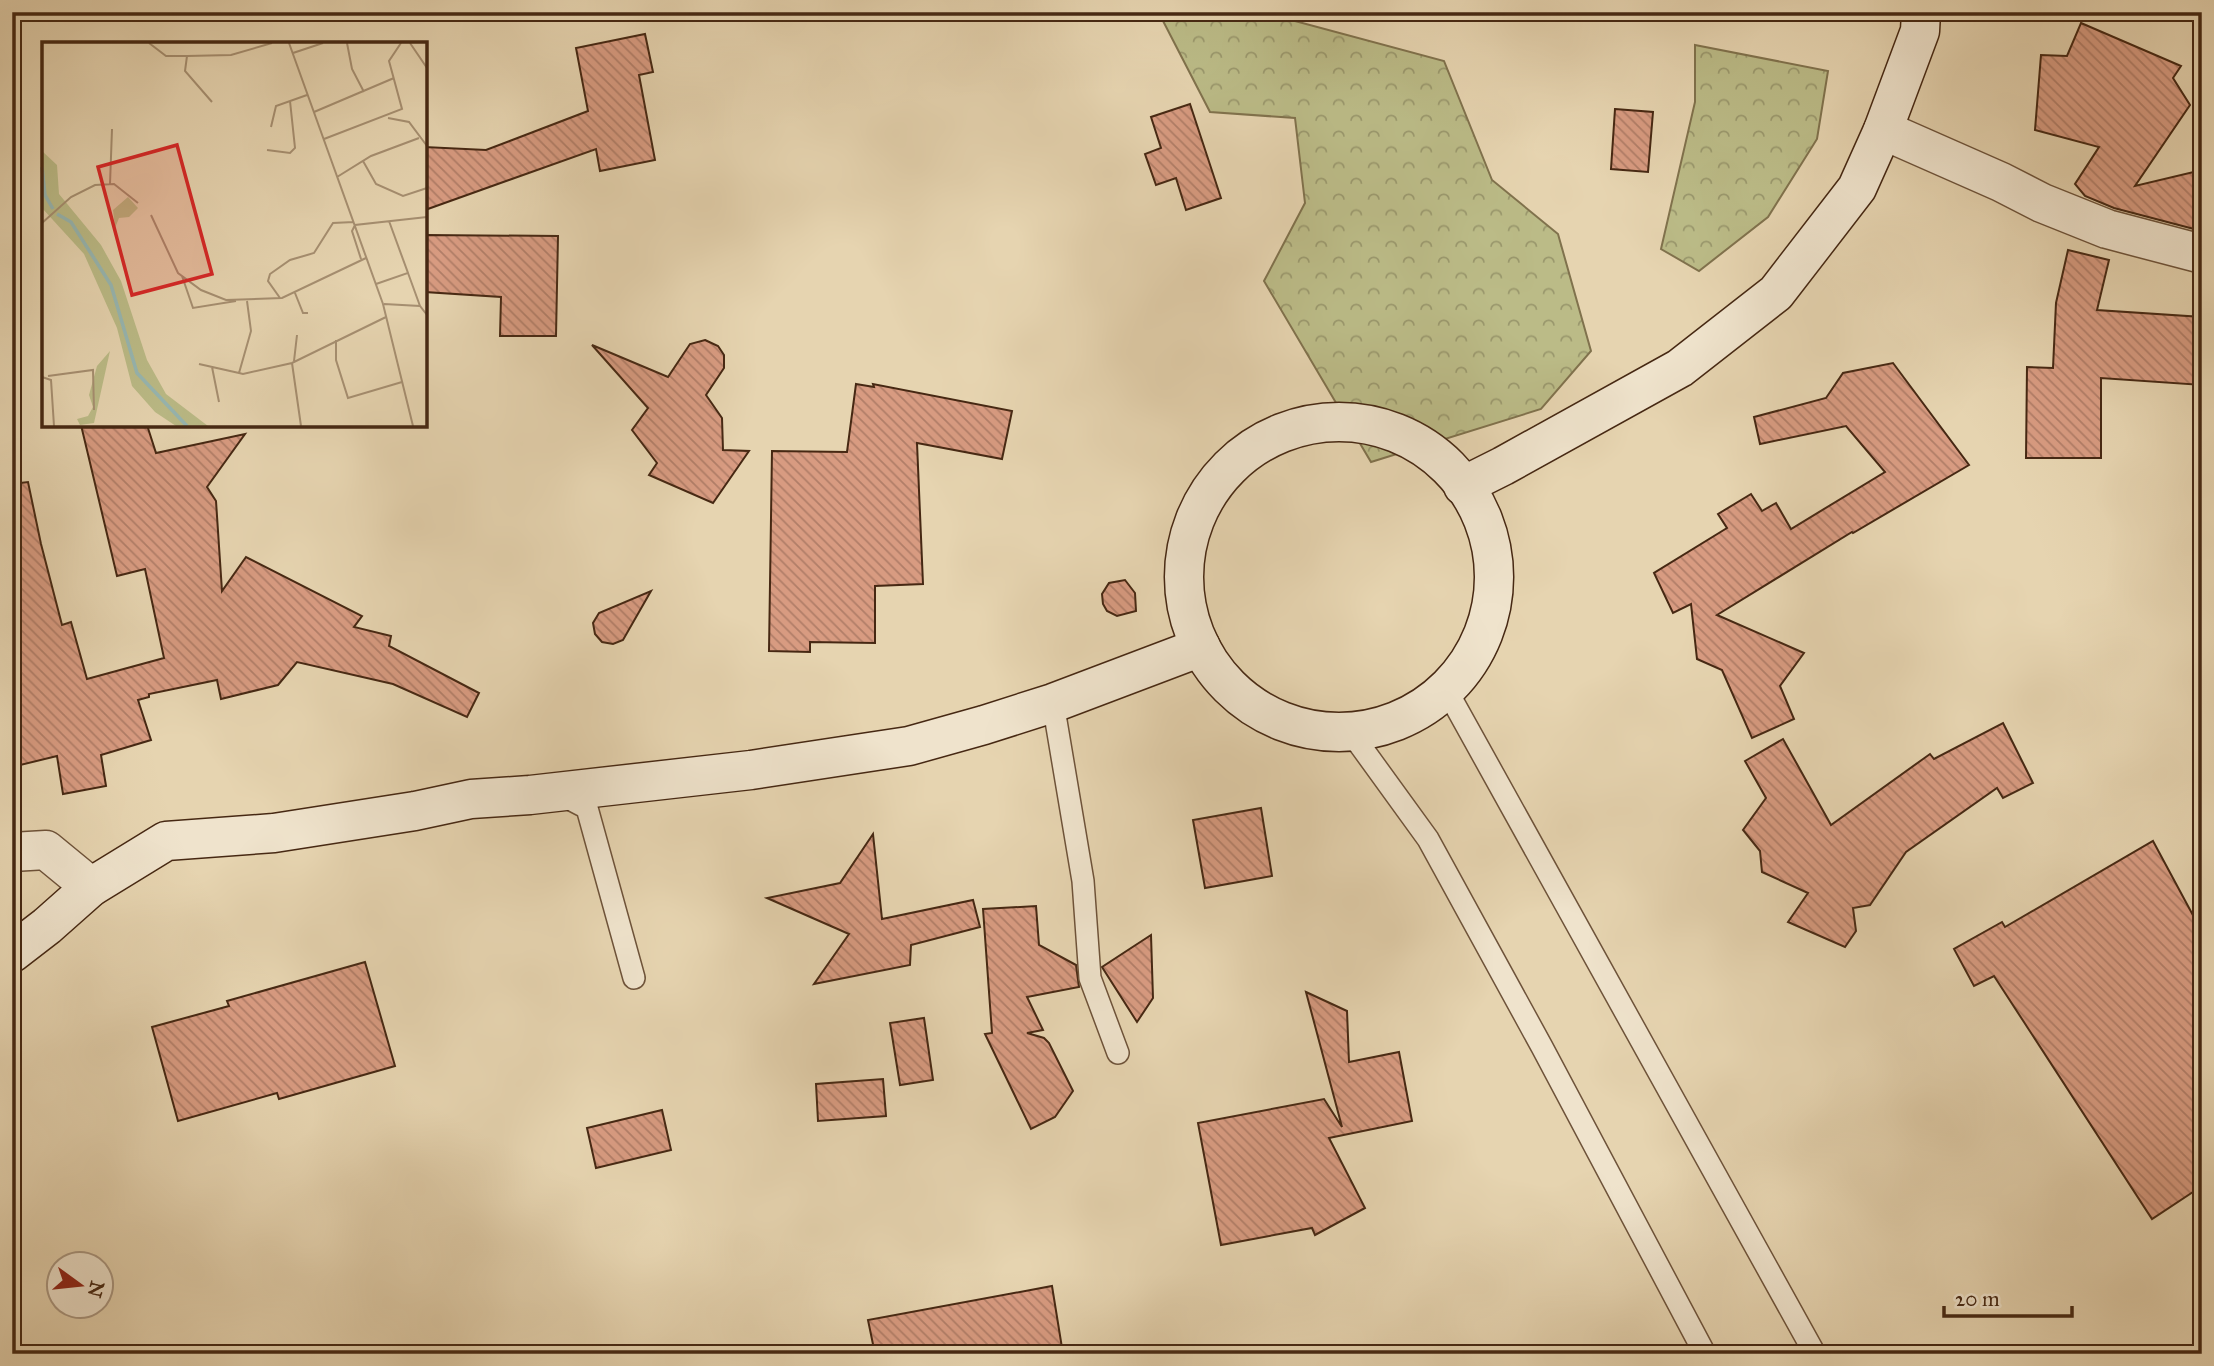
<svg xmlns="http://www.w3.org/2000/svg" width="2214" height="1366" font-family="'IM FELL Great Primer',serif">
<defs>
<pattern id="forest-crowns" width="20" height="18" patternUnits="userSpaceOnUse" patternTransform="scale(1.75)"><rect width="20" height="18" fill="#bbbb87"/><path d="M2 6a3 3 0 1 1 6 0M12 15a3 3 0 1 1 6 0" fill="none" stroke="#9a986d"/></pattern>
<pattern id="building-back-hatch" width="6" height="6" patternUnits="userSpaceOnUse" patternTransform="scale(1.75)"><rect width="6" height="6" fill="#d89b81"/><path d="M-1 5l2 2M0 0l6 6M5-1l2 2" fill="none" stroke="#b17e68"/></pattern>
</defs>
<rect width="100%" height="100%" fill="#e6d4b0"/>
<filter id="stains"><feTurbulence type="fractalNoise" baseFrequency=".00286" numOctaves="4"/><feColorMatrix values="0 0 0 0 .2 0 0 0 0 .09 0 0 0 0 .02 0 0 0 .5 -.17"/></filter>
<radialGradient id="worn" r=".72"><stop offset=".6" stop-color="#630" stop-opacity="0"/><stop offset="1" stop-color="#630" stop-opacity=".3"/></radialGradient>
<g fill="url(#forest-crowns)" stroke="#80724d" stroke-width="2">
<polygon points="1161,17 1295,21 1444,61 1492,180 1558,234 1591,351 1541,409 1371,462 1264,281 1305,203 1295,118 1210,112"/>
<polygon points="1695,45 1828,71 1817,139 1768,217 1699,271 1661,249 1695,102"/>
</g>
<g fill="url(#building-back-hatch)" stroke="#462813" stroke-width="2">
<polygon points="2081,23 2181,66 2173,78 2190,105 2135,186 2202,170 2202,202 2194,229 2114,208 2085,196 2075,184 2099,147 2035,130 2041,55 2067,56"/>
<polygon points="645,34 653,72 639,75 655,160 600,171 596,149 425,210 425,147 486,150 588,111 576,48"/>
<polygon points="1190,104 1221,198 1186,210 1176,178 1156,185 1145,154 1161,148 1151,117"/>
<polygon points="1615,109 1653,112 1648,172 1611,169"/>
<polygon points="425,235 558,236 556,336 500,336 501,297 425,292"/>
<polygon points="2068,250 2109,260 2097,310 2202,317 2202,385 2101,378 2101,458 2026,458 2027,367 2053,368 2056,303"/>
<polygon points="705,340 718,346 724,355 724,368 706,395 722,418 723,450 749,451 713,503 649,475 657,463 632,430 648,408 592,345 668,377 690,344"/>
<polygon points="1893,363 1969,465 1853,533 1852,532 1717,615 1804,653 1780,686 1794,719 1752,738 1722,670 1697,659 1691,604 1673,613 1654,573 1727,528 1718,514 1751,494 1762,511 1776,503 1791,529 1885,472 1846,426 1760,444 1754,417 1826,398 1843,373"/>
<polygon points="856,384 874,387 873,384 1012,411 1002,459 917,443 923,584 875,586 875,643 810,642 810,652 769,651 772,451 847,452"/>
<polygon points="81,425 147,425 156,453 245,434 207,487 216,501 222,591 246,557 362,616 354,627 391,636 389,646 479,693 467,717 393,684 297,662 278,685 221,699 217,680 149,694 149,697 138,700 151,740 101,755 106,786 63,794 57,756 12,767 12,484 28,482 41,544 62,625 71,622 87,679 164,658 145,569 117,576"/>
<polygon points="1125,580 1135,593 1136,611 1117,616 1107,611 1103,604 1102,594 1109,583"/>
<polygon points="651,591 623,640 613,644 602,642 595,634 593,623 599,613"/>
<polygon points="2003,723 2033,783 2003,798 1997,788 1906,852 1870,905 1853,908 1856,931 1845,947 1788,922 1808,893 1762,872 1760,851 1743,830 1766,798 1745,761 1783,739 1831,825 1930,754 1934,759"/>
<polygon points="1261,808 1272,876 1205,888 1193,820"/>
<polygon points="873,834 882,919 973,900 980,927 911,945 910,965 814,984 849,934 767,898 840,883"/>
<polygon points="2153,841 2202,932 2202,1186 2152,1219 1994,976 1974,986 1954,949 2002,922 2005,927"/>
<polygon points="1036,906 1039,945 1076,965 1079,987 1027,997 1043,1030 1027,1033 1044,1038 1049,1043 1073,1091 1055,1117 1031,1129 985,1034 992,1033 983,909"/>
<polygon points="1151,935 1153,998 1137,1022 1102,967"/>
<polygon points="365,962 395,1066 279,1099 277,1093 178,1121 152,1027 229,1006 227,1001"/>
<polygon points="1306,992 1347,1011 1349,1062 1399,1052 1412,1121 1329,1138 1365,1208 1315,1235 1312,1228 1221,1245 1198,1123 1324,1099 1342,1127"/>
<polygon points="924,1018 933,1080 900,1085 890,1023"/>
<polygon points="883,1079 886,1116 818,1121 816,1084"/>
<polygon points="662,1110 671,1150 596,1168 587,1128"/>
<polygon points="1052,1286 1063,1354 875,1354 868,1320"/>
</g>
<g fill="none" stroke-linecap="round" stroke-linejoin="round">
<g stroke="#6e533a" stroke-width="24">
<g id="lane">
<polyline points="1446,689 1815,1354"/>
<polyline points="1053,703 1083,881 1090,978 1118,1053"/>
<polyline points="1349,730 1428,839 1542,1047 1705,1354"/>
<polyline points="562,795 587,808 634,978"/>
</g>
</g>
<g stroke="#6e533a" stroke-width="41">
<g id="street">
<polyline points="1883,130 2001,182 2042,203 2107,229 2202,254"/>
<polyline points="12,852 46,850 91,887"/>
</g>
</g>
<g stroke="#462813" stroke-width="41">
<g id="secondary">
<circle cx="1339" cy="577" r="155"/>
<polyline points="1463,486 1503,466 1680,368 1776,293 1857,188 1883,130 1920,31 1921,12"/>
<polyline points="12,953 47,926 91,887 166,841 274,833 415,811 471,799 530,795 751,770 909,746 984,725 1053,703 1201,647"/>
</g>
</g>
<use href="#lane" stroke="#efe3cc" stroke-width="21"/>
<use href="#street" stroke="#efe3cc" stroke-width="38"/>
<use href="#secondary" stroke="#efe3cc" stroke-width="38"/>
</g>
<g transform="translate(42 42)">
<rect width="385" height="385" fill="#e6d4b0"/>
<path d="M86 155 96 166 87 175 77 176 73 186 71 168ZM68 309 52 381 38 383 35 377 46 374 51 365 47 353 55 324Z" fill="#bbbb87"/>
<path d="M0 109 15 123 17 152 59 203 79 239 105 318 124 352 166 384H134L113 370 90 344 75 286 42 212 0 166Z" fill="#bbbb87"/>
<path fill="none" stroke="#97b7b2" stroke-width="3.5" d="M0 125 3 153 11 167M15 172 29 180 69 243 95 331 145 384"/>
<path fill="none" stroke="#a68f71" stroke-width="2" d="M107 1 124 14H145L189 13 230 1M247 1 341 262 371 384M305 1 310 27 322 50M368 1 385 26M251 11 281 1M145 14 143 29 170 60M272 70 352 36M346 76 367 80 385 104M229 85 234 64 265 53M282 97 360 67 347 19 359 1M225 108 248 111 253 106 248 59M321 119 334 142 361 154 385 146M295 135 329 114 377 96M68 142 70 87M109 173 136 231 159 248 184 258 240 256 324 216M0 181 29 155 53 143 72 142 96 161M319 217 310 189 313 183 385 175M366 231 378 264M140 234 151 266 194 259M334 242 366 231 347 179M253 251 261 271H266M238 256 226 239 228 232 248 218 272 211 291 181 312 180M205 259 209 289 197 331 201 332 250 321 344 275M342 262 378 264 385 273M294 298V318L306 356 360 340M252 319 255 293M250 321 259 384M157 322 197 331M170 325 177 360M6 334 51 328 52 368M0 335 9 338 12 384"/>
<path fill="#d62828" fill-opacity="0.15" stroke="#d62828" stroke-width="3.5" d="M135 103 170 232 90 253 56 125Z"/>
<rect width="385" height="385" fill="none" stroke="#462813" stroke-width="3.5"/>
</g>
<rect width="2214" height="1366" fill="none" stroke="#e6d4b0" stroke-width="42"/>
<rect x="14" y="14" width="2186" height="1338" fill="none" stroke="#462813" stroke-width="3.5"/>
<rect x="21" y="21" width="2172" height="1324" fill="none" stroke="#462813" stroke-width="2"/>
<g transform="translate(80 1285) rotate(105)"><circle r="33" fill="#efe3cc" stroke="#ab9882" stroke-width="2"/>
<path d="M0-5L12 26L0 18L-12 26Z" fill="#8f2418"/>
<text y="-10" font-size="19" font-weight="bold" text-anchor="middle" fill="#462813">N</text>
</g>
<path d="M1944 1306v10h128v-10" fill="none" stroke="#462813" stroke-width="3.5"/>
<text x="1955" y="1306" font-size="21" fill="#462813" stroke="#efe3cc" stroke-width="5" paint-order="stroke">20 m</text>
<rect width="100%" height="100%" filter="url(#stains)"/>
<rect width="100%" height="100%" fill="url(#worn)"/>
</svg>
